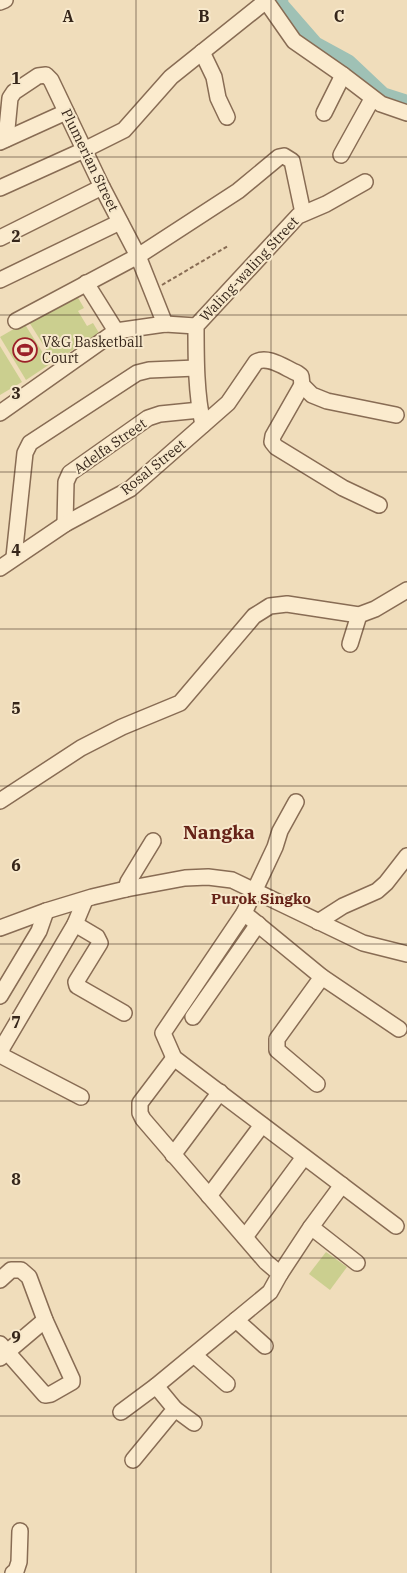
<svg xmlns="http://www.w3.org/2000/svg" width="407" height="1573" font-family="'IBM Plex Serif',serif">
<rect width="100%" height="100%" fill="#f0ddbb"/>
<g fill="#cbcf8f">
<polygon points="77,296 84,308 78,311 87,326 93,323 99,333 54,362 29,322"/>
<polygon points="24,323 50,364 26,380 0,337"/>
<polygon points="0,346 22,382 0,395"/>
<polygon points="326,1252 347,1267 330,1290 309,1274"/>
</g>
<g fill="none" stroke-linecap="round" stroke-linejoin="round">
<polyline stroke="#9fc1b5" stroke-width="20" points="278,0 279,6 314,46 347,64 382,97 407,105"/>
<g stroke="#886c54" stroke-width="18">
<g id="minor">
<polyline points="266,1 294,41 343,75 381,104 407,113"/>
<polyline points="0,2 5,0"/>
<polyline points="202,52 214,77 218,98 227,117"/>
<polyline points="324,113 343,75"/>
<polyline points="6,139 10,98 14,92 38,76 46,75 51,80 102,187 138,256 165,324"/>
<polyline points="0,142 66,112"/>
<polyline points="341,155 372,99"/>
<polyline points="0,188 84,150 124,130 171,77 266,1"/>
<polyline points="0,238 102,187"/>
<polyline points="0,280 120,222"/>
<polyline points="86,283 116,331"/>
<polyline points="16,321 138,256 238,191 279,157 284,156 292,161 303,213"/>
<polyline points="302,385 273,436 272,442 276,447 343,488 379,505"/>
<polyline points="0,413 116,331 165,324 196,326"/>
<path d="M203 425C196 393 196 359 196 326L298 216 326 204 365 182"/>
<polyline points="65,524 66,482 70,473 148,418 160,414 200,410"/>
<polyline points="14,557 25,453 30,443 137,373 149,370 196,368"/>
<path d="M0 568 65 524 130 489 228 403 256 362C268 355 285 368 297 373L301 376 302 385 312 395 327 401 396 415"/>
<polyline points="350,644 359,615"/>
<polyline points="0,801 81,748 122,727 180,703 254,616 270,606 287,604 359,615 375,609 407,590"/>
<polyline points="296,802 280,831 275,847 244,913 163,1033 174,1058 396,1226"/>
<polyline points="126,889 128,882 153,841"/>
<polyline points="244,913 322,977 399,1029"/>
<polyline points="318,922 343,906 377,891 386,883 407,856"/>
<polyline points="75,924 97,937 100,943 76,982 77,986 124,1013"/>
<polyline points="0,928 46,911 92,897 126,889 185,878 208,877 232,880 363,943 407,954"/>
<polyline points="0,996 39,931 46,911"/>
<polyline points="193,1017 258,924"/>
<polyline points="317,1084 277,1050 277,1039 322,977"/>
<polyline points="81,1097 2,1056 2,1048 75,924 85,900"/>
<polyline points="173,1155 220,1092"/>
<polyline points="209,1196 262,1125"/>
<polyline points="311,1227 357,1263"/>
<polyline points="245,1237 304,1157"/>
<polyline points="280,1274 311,1227 342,1185"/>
<polyline points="0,1280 11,1270 21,1270 29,1277 45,1320 72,1379 72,1382 51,1394 45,1395 0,1344"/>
<polyline points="236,1320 265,1346"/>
<polyline points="194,1355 227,1384"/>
<polyline points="0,1358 45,1320"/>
<polyline points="175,1409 194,1423"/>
<polyline points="121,1412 156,1386 270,1292 280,1274 266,1262 143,1119 140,1113 140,1103 174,1058"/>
<polyline points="133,1460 175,1409 156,1386"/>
<polyline points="13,1573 16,1571 19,1562 20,1531"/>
</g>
</g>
<polyline stroke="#886c54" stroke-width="2" stroke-dasharray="4 2.5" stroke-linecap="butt" points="162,285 228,246"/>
<use href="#minor" stroke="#fbebce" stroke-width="15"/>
</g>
<path fill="none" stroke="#36261a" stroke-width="1" stroke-opacity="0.55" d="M136 0V1573M271 0V1573M0 157H407M0 315H407M0 472H407M0 629H407M0 786H407M0 944H407M0 1101H407M0 1258H407M0 1416H407"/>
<defs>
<g id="stadium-ring" transform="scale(1.25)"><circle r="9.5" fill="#f7e8cb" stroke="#9b2029" stroke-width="1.5"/><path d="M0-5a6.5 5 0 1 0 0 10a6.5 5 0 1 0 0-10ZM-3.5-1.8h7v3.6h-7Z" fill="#9b2029"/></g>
</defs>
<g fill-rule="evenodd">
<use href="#stadium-ring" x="25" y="350"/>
</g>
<g text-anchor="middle" stroke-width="4" stroke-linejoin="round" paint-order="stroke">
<g font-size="14" fill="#36261a" stroke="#f7e8cb">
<text transform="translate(90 160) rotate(64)" y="5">Plumerian Street</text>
<text transform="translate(249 269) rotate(-47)" y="5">Waling-waling Street</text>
<text transform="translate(110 446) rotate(-35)" y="5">Adelfa Street</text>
<text transform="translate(153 467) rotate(-39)" y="5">Rosal Street</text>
</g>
<g font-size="14" fill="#36261a" stroke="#f7e8cb" text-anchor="start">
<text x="42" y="347">V&amp;G Basketball<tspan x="42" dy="16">Court</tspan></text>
</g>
<g font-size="15" font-weight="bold" fill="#662217" stroke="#f7e8cb">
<text x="261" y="904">Purok Singko</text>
</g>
<g font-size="19" font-weight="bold" fill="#662217" stroke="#f7e8cb">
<text x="219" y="839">Nangka</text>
</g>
</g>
<g font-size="16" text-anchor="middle" font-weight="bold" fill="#36261a" stroke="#f7e8cb" stroke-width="4" stroke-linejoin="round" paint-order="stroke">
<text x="68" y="22">A</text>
<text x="204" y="22">B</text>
<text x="339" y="22">C</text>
<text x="16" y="84">1</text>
<text x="16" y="242">2</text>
<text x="16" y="399">3</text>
<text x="16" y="556">4</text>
<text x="16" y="714">5</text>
<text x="16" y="871">6</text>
<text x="16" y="1028">7</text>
<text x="16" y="1185">8</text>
<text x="16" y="1343">9</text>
</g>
</svg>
